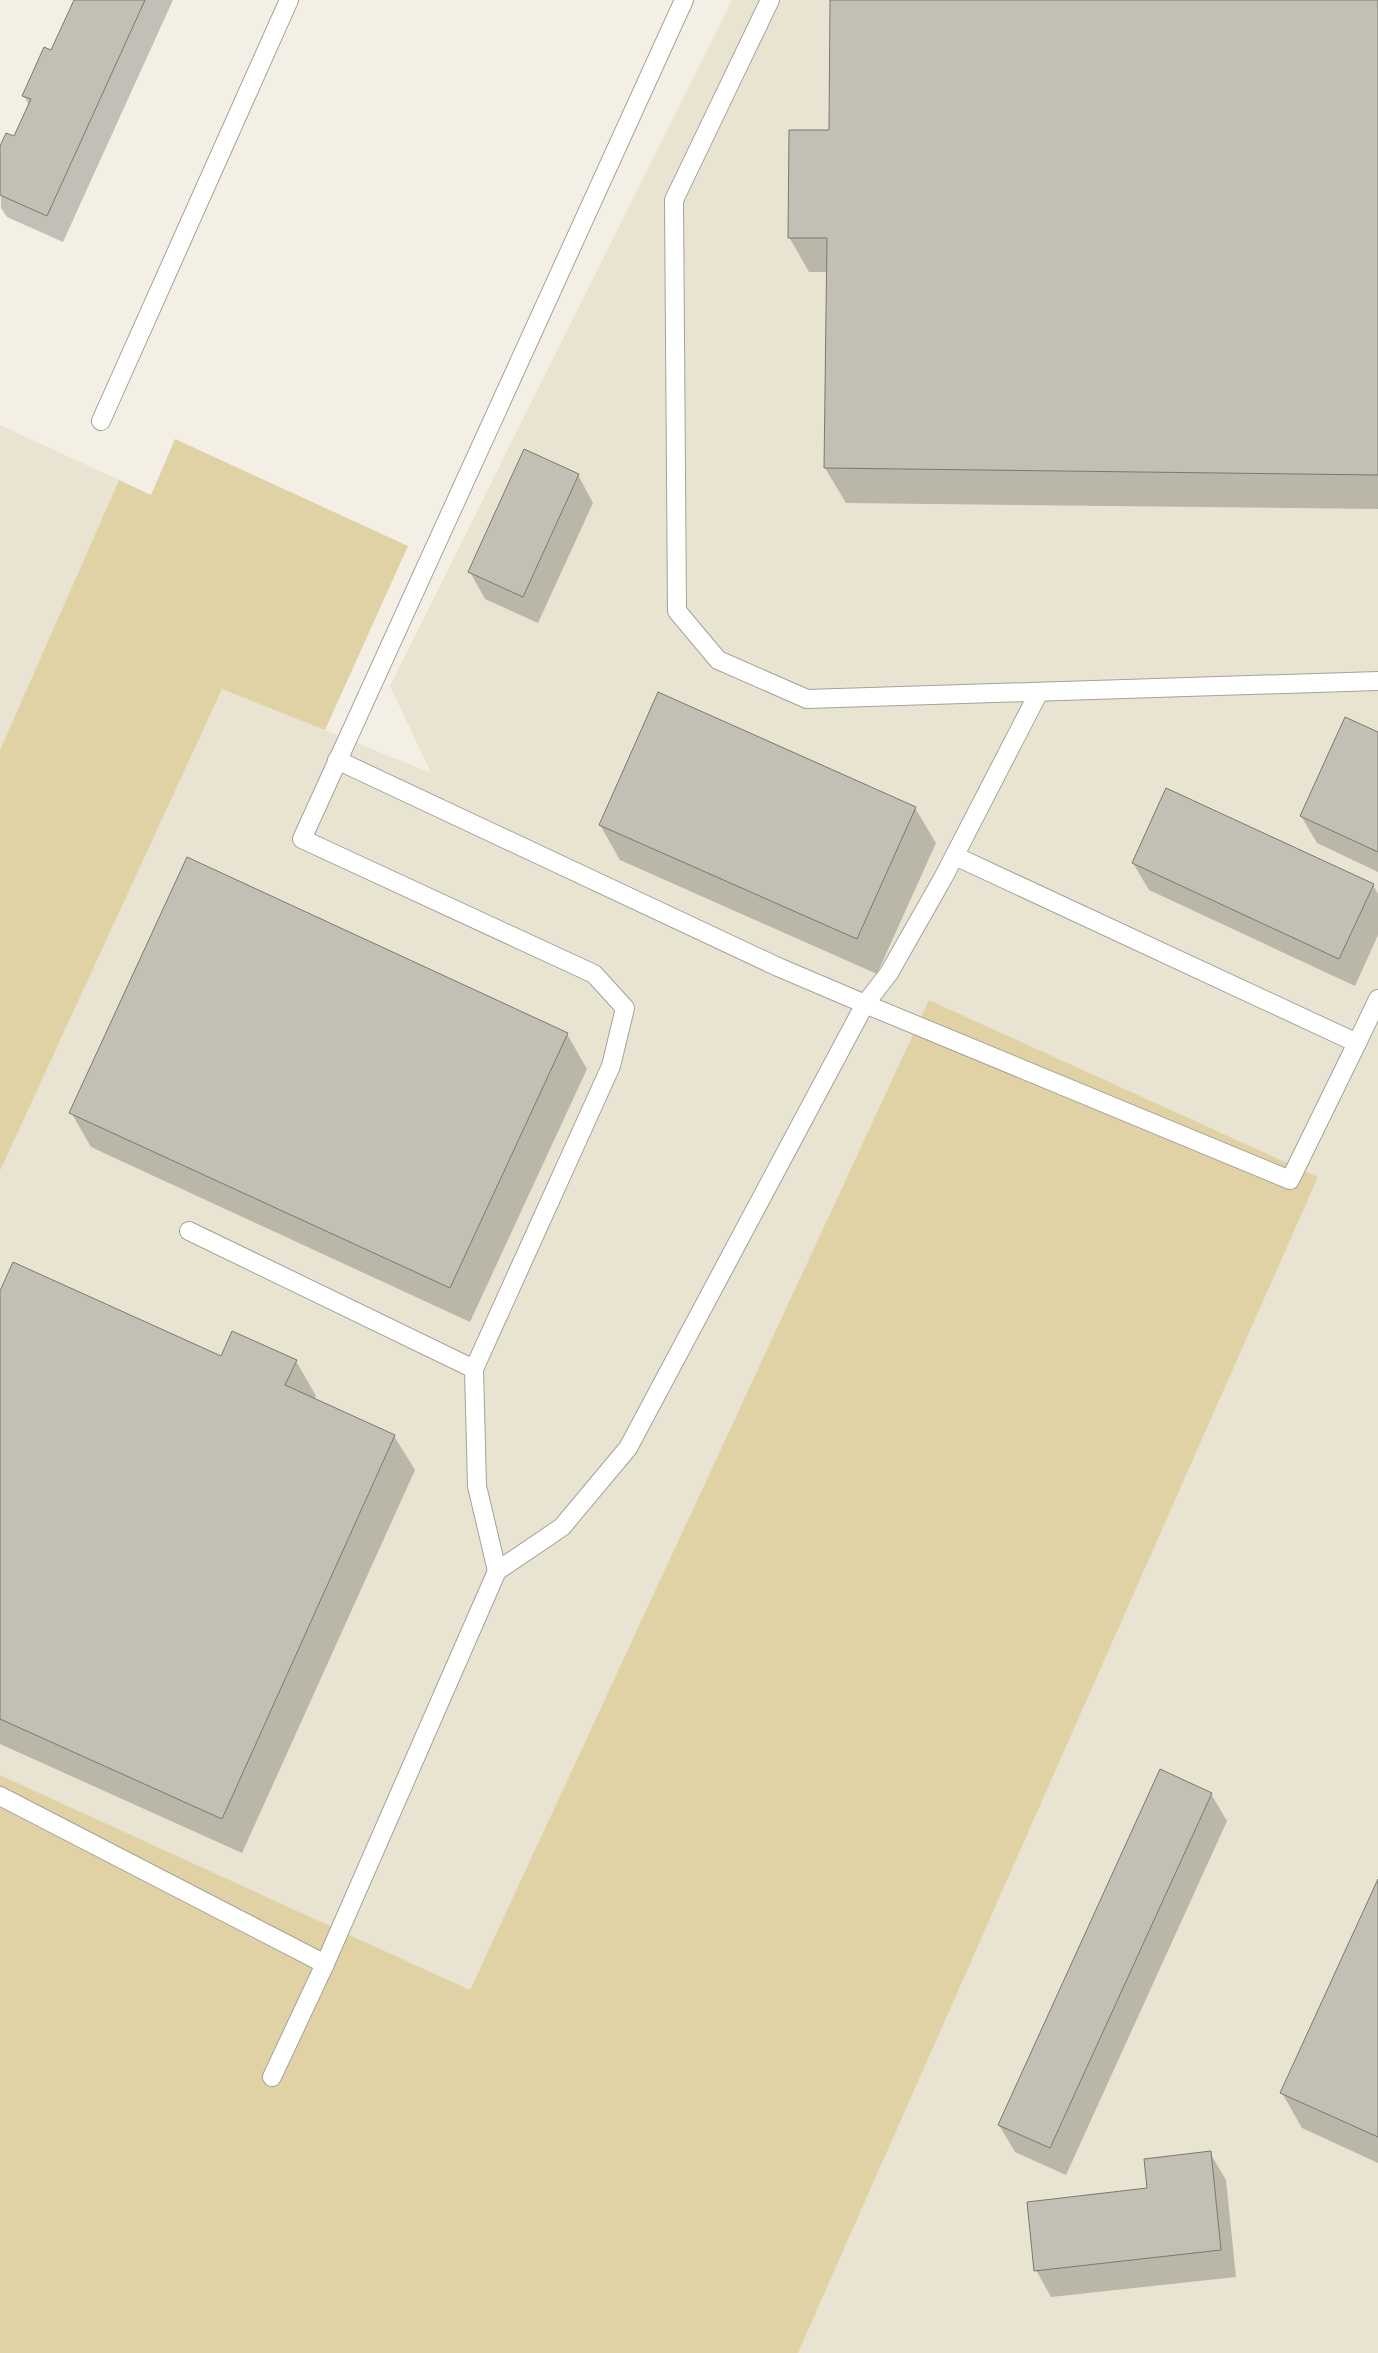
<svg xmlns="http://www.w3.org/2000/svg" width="1378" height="2353" font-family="'Nunito Sans',sans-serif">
<rect width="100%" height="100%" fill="#f3efe4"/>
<g fill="#e9e4d2">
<polygon points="732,0 1378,0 1378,2353 798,2353 1318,1177 929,1000 470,1990 0,1775 0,1171 222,688 431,773 390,686"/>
<polygon points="0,425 119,480 0,750"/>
</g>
<g fill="#e1d2a5">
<polygon points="175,439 408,546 325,730 222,689 0,1171 0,750 119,480 151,495"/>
<polygon points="929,1000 1318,1177 798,2353 0,2353 0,1775 470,1990"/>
</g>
<g fill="#0003">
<polygon points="76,0 173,0 63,242 7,217 1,208 0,149 14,138 29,105 24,96 52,51"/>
<polygon points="831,0 1378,0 1378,509 846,503 825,468 828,272 809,272 789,237 830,132"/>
<polygon points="578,475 593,503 538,623 485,599 470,572"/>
<polygon points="1378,733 1378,872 1317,843 1301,816"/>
<polygon points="915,808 936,843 877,974 620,860 600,825"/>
<polygon points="1133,863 1373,885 1378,894 1378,935 1355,986 1149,890"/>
<polygon points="567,1034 587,1069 470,1322 91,1147 71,1112"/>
<polygon points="0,1294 222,1357 296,1361 316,1396 315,1399 394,1436 415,1470 242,1853 0,1744"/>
<polygon points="1211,1794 1227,1821 1066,2175 1015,2152 999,2125"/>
<polygon points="1378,1882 1378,2163 1302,2128 1282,2093"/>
<polygon points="1210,2153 1226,2180 1236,2277 1051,2297 1036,2270 1148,2189"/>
</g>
<g fill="#c2bfb5" stroke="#7b786e">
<polygon points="74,0 145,0 47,216 0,195 0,146 6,133 14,136 31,99 22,96 44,47 51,50"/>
<polygon points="830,0 1378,0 1378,475 824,468 827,238 788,238 789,130 829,130"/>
<polygon points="524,449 579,474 523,597 468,572"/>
<polygon points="658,692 916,807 857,939 599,825"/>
<polygon points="1345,717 1378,732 1378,852 1300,816"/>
<polygon points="1166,788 1374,884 1339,959 1132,863"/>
<polygon points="187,857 568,1033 450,1288 69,1113"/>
<polygon points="13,1262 221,1356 232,1331 297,1360 285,1385 395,1435 222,1819 0,1719 0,1291"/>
<polygon points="1160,1769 1212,1793 1050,2148 998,2125"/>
<polygon points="1378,1879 1378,2137 1280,2093"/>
<polygon points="1211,2151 1221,2250 1034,2271 1027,2202 1147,2188 1144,2159"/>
</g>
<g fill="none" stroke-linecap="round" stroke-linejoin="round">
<g stroke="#a5a298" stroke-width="20">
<g id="lane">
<polyline points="770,0 674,200 677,611 718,660 807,699 1378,681"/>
<polyline points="101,421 289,0"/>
<polyline points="1039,692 943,878 889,973 865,1004 1290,1180 1357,1043"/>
<polyline points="955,856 1357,1043 1378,999"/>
<polyline points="189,1231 474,1369 611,1066 625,1008 594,974 302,839 684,0"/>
<polyline points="474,1369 477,1486 497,1571"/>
<polyline points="0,1796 325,1964 497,1571 562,1527 628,1448 865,1004 778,967 337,760"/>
<polyline points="272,2077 325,1964"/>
</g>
</g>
<use href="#lane" stroke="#fff" stroke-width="18"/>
</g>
</svg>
